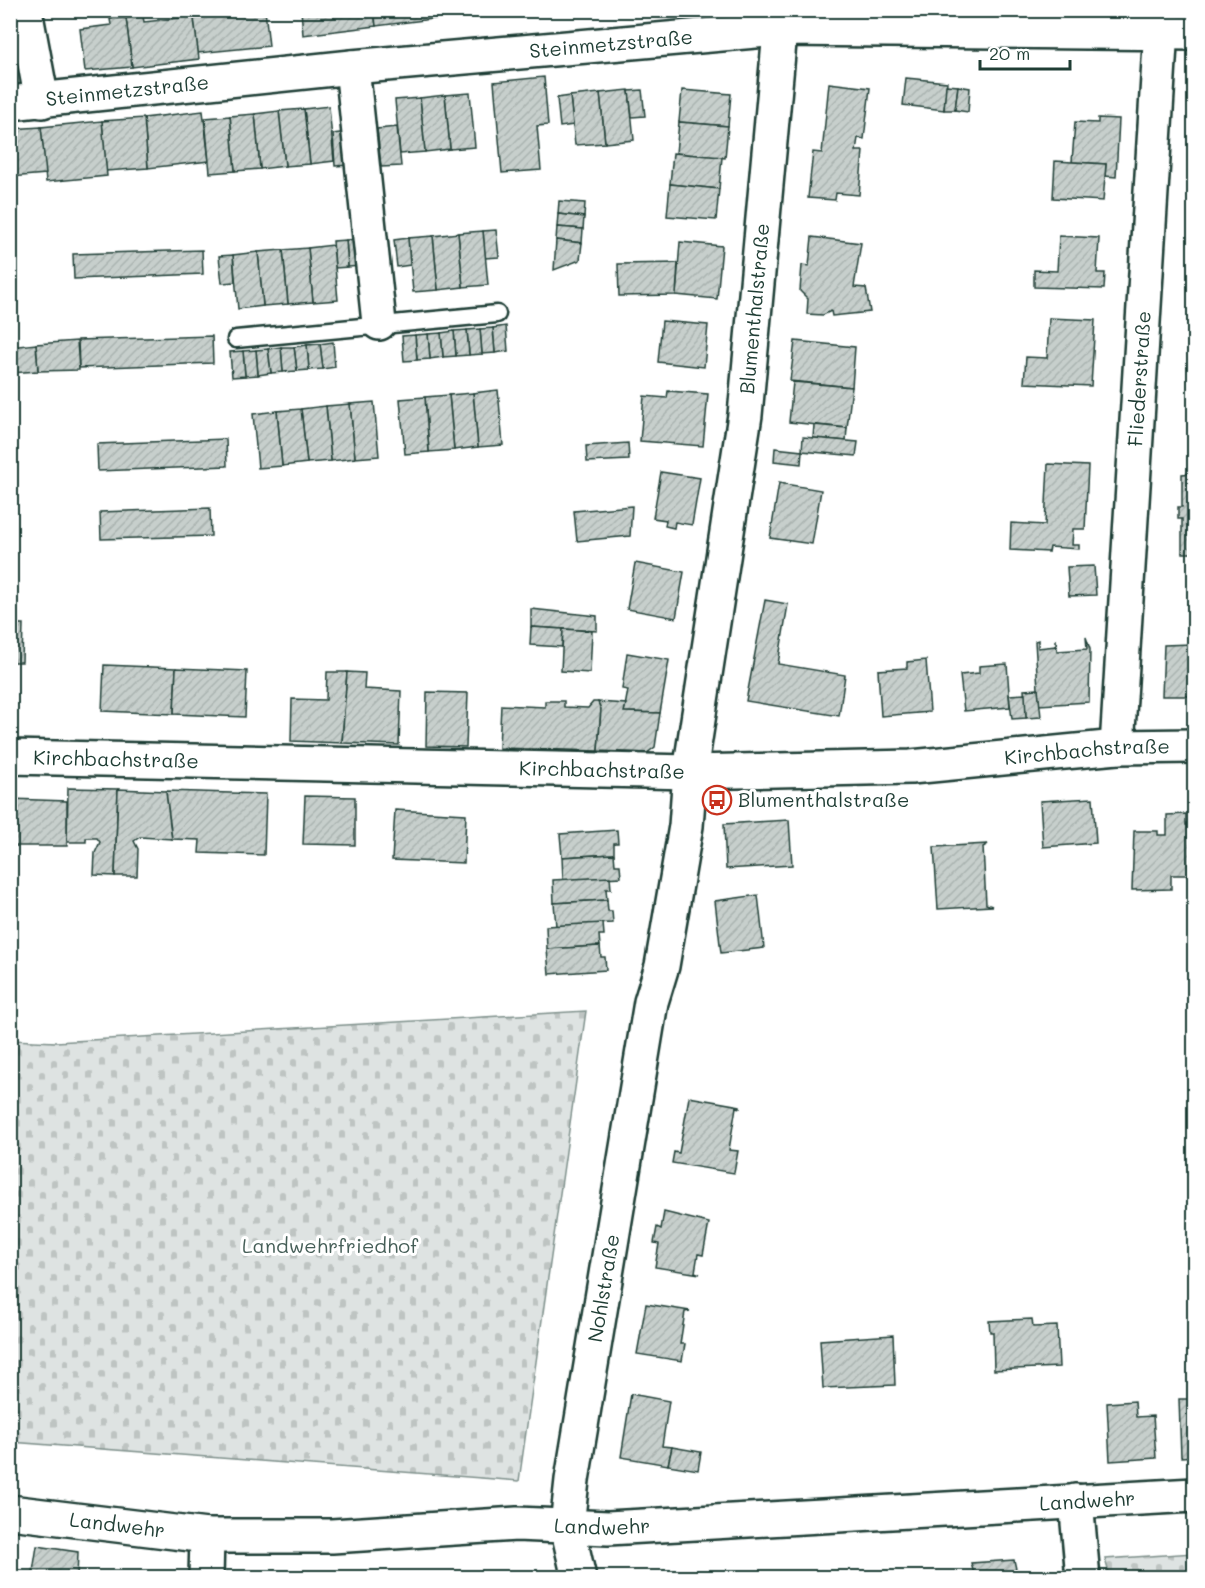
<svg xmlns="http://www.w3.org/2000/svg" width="1205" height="1588" font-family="Mali,sans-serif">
<defs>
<pattern id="cemetery-stones" width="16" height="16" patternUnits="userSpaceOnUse" patternTransform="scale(1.5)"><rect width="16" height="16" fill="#dee3e2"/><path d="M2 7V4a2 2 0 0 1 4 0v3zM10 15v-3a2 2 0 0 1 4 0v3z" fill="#bec4c2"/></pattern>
<pattern id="building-hatch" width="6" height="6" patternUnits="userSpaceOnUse" patternTransform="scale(1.5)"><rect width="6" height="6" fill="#c7cfcc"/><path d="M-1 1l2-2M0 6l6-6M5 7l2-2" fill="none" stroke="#aab3b0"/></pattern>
</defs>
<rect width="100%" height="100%" fill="#fff"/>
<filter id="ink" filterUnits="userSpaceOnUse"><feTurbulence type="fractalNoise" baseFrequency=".0167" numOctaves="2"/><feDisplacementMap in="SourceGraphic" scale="12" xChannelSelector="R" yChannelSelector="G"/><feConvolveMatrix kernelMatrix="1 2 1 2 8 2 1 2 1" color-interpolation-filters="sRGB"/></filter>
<g filter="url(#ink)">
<g fill="url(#cemetery-stones)" stroke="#7e908b" stroke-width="1.5">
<polygon points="586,1011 519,1481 11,1442 11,1040 56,1042"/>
<polygon points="1194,1553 1194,1577 1110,1577 1105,1559"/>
</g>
<g fill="url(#building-hatch)" stroke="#1f3d34" stroke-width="1.5">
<polygon points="265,10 269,46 198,53 193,10"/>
<polygon points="301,10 374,10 376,26 303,35"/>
<polygon points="374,10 447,10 448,17 376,26"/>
<polygon points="193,11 199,59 132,67 126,18 143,16 144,22 179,18 178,12"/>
<polygon points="126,18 132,67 85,71 80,29 111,25 110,19"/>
<polygon points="544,77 548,125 537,126 541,170 502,173 494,82"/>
<polygon points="906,78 947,82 944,110 903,105"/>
<polygon points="829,83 870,88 864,139 858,138 856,151 863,151 859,195 836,193 835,200 808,198 813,152 822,153"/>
<polygon points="946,85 958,86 955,110 944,110"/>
<polygon points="958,86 970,88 968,112 955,110"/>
<polygon points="629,90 634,140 605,143 600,93"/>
<polygon points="642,90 645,116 632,117 629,91"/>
<polygon points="682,90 731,94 728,126 679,122"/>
<polygon points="470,93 475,147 450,149 445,95"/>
<polygon points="600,93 605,143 575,145 570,96"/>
<polygon points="445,95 450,149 425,152 420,98"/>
<polygon points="570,96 573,125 560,127 557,98"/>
<polygon points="420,98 425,152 400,154 395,100"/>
<polygon points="329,106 334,161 310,164 304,109"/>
<polygon points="304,109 310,164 285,166 279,111"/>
<polygon points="203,111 209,161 148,168 144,118"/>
<polygon points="279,111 285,166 260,169 255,114"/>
<polygon points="255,114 260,169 235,171 230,116"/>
<polygon points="230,116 235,171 210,173 205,118"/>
<polygon points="144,118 148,168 106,171 102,121"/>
<polygon points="1098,118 1119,119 1116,177 1105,176 1106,164 1072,162 1075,122 1098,123"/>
<polygon points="102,121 107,176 46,182 41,127"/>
<polygon points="679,122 728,126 725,158 676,153"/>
<polygon points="41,127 46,174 10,177 10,129"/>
<polygon points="397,127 401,166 381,167 377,129"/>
<polygon points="347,132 350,165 335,166 333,134"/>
<polygon points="673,153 722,157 719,189 670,184"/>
<polygon points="1055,161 1106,164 1103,201 1053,198"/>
<polygon points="670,184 719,189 716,220 667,216"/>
<polygon points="559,201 585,203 584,217 558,214"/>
<polygon points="558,214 584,217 583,229 557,227"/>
<polygon points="557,227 583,229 582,243 556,240"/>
<polygon points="496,230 499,257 485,258 483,231"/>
<polygon points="483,231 488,285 463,287 458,233"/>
<polygon points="458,233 463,287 438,290 433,236"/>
<polygon points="433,236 438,290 413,292 408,238"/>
<polygon points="1059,236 1099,238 1097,273 1105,273 1104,289 1034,287 1034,270 1057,271"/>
<polygon points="812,237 861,243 854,287 866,288 870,312 832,316 831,311 823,315 807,314 808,299 800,291 802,265 809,266"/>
<polygon points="408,238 410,265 397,267 394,240"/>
<polygon points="359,239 362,266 348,267 346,240"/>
<polygon points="346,240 348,267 335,268 333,241"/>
<polygon points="556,240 582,243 580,260 554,270"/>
<polygon points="680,242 722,246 717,299 676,295"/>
<polygon points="333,245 338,300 313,302 308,248"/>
<polygon points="308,248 313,302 288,304 283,250"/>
<polygon points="202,250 203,274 74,279 73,254"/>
<polygon points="283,250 288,304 263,306 258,252"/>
<polygon points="258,252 263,306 238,309 233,255"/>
<polygon points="233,255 235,282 222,283 219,256"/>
<polygon points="678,263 676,295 619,296 618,264"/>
<polygon points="1049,318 1095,320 1091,386 1024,383 1026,357 1047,358"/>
<polygon points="662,321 708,325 704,367 658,362"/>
<polygon points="506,326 508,351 495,353 493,328"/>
<polygon points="493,328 495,353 482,354 480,329"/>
<polygon points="480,329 482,354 469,355 467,330"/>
<polygon points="467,330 469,355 456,356 454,331"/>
<polygon points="454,331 456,356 443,357 441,333"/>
<polygon points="441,333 443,357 430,359 428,334"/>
<polygon points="428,334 430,359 417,360 415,335"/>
<polygon points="415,335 417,360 404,361 402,336"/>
<polygon points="212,336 213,363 79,368 78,340"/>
<polygon points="77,341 79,370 38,371 36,344"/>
<polygon points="795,341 855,347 852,387 790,381"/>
<polygon points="333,342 335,367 323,369 320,344"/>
<polygon points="36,344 38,371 10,373 10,347"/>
<polygon points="320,344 323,369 309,370 307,345"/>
<polygon points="307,345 309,370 297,371 294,347"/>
<polygon points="281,347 294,347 297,371 283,372"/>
<polygon points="281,347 283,372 271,373 268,349"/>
<polygon points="268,349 271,373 258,375 256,350"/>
<polygon points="256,350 258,375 245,376 243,351"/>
<polygon points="243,351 245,376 232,377 230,352"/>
<polygon points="793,382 852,387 847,428 789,422"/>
<polygon points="498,390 503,445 478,447 473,393"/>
<polygon points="668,391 708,394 703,446 640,441 644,396 667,398"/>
<polygon points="473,393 478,447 454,450 449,395"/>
<polygon points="449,395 454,450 429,452 425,397"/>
<polygon points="425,397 429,452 405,454 400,399"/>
<polygon points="374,402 379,456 355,458 350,404"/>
<polygon points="350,404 355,458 331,461 326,406"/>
<polygon points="326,406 331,461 307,463 301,409"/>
<polygon points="301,409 307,463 282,466 277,411"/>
<polygon points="277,411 282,466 258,468 253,414"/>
<polygon points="814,425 847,428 846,441 813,438"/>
<polygon points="803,437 858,442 856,456 802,451"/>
<polygon points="226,439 227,466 98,471 97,444"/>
<polygon points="628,443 629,460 587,462 586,446"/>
<polygon points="775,448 802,451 801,464 774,461"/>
<polygon points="1048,464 1088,466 1085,529 1073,529 1072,545 1079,545 1079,549 1050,547 1049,552 1010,550 1011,523 1045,525"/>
<polygon points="661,472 700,478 692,525 675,522 674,528 665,526 666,520 653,518"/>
<polygon points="1194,473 1194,553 1182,553 1182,519 1178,519 1178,507 1182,507 1182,474"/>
<polygon points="779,483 821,490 812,544 770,538"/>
<polygon points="632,506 630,536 577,541 574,511"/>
<polygon points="210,508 211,536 101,539 100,512"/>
<polygon points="635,563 684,572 676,618 627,609"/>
<polygon points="1094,566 1096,595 1069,596 1067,567"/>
<polygon points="765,600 788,604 778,664 845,675 839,716 746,701"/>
<polygon points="531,609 597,616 597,631 531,627"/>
<polygon points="10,624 23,624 22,662 10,662"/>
<polygon points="531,627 563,629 562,647 530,645"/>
<polygon points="563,629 592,631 590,673 561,671"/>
<polygon points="1086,637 1090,649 1089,702 1039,705 1035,641 1038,640 1038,648 1056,646 1056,639 1057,651 1087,649"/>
<polygon points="1192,640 1194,640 1194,696 1162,696 1164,645 1192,644"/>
<polygon points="627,653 669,660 660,713 624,712 628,690 622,689"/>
<polygon points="926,660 930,712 881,716 878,670 907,668 907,662"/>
<polygon points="1007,664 1010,707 964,711 960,675 979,673 979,666"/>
<polygon points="104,665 176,668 174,714 102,711"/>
<polygon points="176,668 247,671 245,717 174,714"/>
<polygon points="327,672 347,672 342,743 291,741 292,699 326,700"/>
<polygon points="347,672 365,673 364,689 401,691 399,745 342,743"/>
<polygon points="1038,689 1041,717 1026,718 1024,690"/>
<polygon points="427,692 468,693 466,747 426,746"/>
<polygon points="1025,694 1026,718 1012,719 1009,695"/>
<polygon points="545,701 564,701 564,707 588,708 593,702 598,702 601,709 598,751 499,748 501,705 545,707"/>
<polygon points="598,702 626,704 624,712 660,713 655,747 647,753 598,751 601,709"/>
<polygon points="68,788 118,789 115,876 94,875 95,853 100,842 97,838 86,838 86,842 67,842"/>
<polygon points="118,789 166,791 172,839 140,837 134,841 138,849 137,876 115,876"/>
<polygon points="166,791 266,794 264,855 199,853 200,840 172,839"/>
<polygon points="305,796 355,797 355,845 303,844"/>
<polygon points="1093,798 1096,843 1043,847 1040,801"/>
<polygon points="10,799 67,801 67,846 10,846"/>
<polygon points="395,810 466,814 464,863 392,860"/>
<polygon points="1186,814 1186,825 1194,825 1194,875 1171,875 1171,889 1132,890 1134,831 1158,831 1158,835 1167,835 1167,815"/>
<polygon points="789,820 792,865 726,869 724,824"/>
<polygon points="617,830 618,843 614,843 614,854 562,857 560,834"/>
<polygon points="988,844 983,847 986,904 992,906 938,909 934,847"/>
<polygon points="614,854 615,865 620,865 621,877 563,880 562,857"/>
<polygon points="610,877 611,889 606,889 607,900 554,903 553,880"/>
<polygon points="758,895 764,948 721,953 715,901"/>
<polygon points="607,900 608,911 612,911 613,923 556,926 554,903"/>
<polygon points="603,923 604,935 599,935 600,946 547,949 546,926"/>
<polygon points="600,946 601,957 605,957 606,970 549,974 547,949"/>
<polygon points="689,1097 740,1106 740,1108 736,1107 729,1150 738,1151 734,1173 672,1163 674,1152 679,1153"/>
<polygon points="664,1212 709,1223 703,1255 698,1254 695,1272 700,1274 655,1267 659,1244 654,1243 657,1227 661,1229"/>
<polygon points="646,1304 690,1311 685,1312 680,1344 685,1344 682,1361 637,1354"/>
<polygon points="1032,1319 1033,1327 1057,1326 1059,1367 994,1370 993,1332 990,1332 989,1321"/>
<polygon points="893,1335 895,1385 823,1388 820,1340"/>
<polygon points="631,1394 669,1401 662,1446 672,1447 668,1465 621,1457"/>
<polygon points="1179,1399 1194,1399 1194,1456 1181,1457"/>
<polygon points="1135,1401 1136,1417 1153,1416 1156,1458 1110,1461 1107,1403"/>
<polygon points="672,1447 701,1452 698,1470 668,1465"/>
<polygon points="37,1546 78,1552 77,1578 32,1578"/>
<polygon points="1014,1560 1018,1578 975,1578 971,1563"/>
</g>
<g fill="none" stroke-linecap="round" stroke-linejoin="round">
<g stroke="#1f3d34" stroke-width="21">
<polyline id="service" points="236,339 497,314"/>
</g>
<g stroke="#1f3d34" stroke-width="38">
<g id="minor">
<polyline points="25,10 42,101"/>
<polyline points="352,67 379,323"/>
<path id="s1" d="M10 103 352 67 780 29 1194 33"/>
<path id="s2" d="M1117 747 1162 12"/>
<path id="s3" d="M10 757 690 772 911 767 1117 747 1194 746"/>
<polyline points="1076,1501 1083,1578"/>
<polyline points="206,1578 207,1536"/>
<path id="s4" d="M579 1578 567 1526 572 1480 651 1002 662 966 686 826 690 772 745 415 782 10"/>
</g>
</g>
<g stroke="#1f3d34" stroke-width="38">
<g id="tertiary">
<path id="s5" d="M10 1512 207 1536H332L517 1524 608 1528 1194 1495"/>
</g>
</g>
<use href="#service" stroke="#fff" stroke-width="16"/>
<use href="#minor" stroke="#fff" stroke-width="33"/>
<use href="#tertiary" stroke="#fff" stroke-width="33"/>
</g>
</g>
<defs>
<g id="bus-ring" transform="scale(1.5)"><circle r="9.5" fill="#fff" stroke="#c8321e" stroke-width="1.5"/><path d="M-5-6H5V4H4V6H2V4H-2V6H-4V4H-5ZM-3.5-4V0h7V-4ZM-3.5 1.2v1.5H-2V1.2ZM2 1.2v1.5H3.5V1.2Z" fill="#c8321e"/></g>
</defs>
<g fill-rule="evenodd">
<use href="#bus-ring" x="717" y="800"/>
</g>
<g text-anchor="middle" stroke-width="6" stroke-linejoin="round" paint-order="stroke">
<g font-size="20" fill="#1f3d34" stroke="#fff">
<text dy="7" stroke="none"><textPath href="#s1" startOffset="604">Steinmetzstraße</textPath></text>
<text dy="7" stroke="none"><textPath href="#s1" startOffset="118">Steinmetzstraße</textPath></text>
<text dy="7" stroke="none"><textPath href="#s4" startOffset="1286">Blumenthalstraße</textPath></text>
<text dy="7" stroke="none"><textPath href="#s2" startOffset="369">Fliederstraße</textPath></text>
<text dy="7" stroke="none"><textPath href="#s3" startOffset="1078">Kirchbachstraße</textPath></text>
<text dy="7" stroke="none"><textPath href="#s3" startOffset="106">Kirchbachstraße</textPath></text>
<text dy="7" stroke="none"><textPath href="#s3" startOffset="592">Kirchbachstraße</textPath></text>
<text dy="7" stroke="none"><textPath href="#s4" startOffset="294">Nohlstraße</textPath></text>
<text dy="7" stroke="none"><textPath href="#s5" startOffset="1080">Landwehr</textPath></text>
<text dy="7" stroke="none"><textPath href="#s5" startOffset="108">Landwehr</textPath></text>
<text dy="7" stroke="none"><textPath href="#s5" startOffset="594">Landwehr</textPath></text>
</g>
<g font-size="20" fill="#1f3d34" stroke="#fff" text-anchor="start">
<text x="738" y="807">Blumenthalstraße</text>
</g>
<g font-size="20" fill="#455e57" stroke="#fff">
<text x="330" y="1253">Landwehrfriedhof</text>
</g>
</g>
<rect width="1205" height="1588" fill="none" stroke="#fff" stroke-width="36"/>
<rect x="18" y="18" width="1169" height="1552" fill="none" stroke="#1f3d34" stroke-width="2" filter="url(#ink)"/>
<path d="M980 60v9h90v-9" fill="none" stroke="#1f3d34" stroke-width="3"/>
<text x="989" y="60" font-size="18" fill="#1f3d34" stroke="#ffffff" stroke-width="4.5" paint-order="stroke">20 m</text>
</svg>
